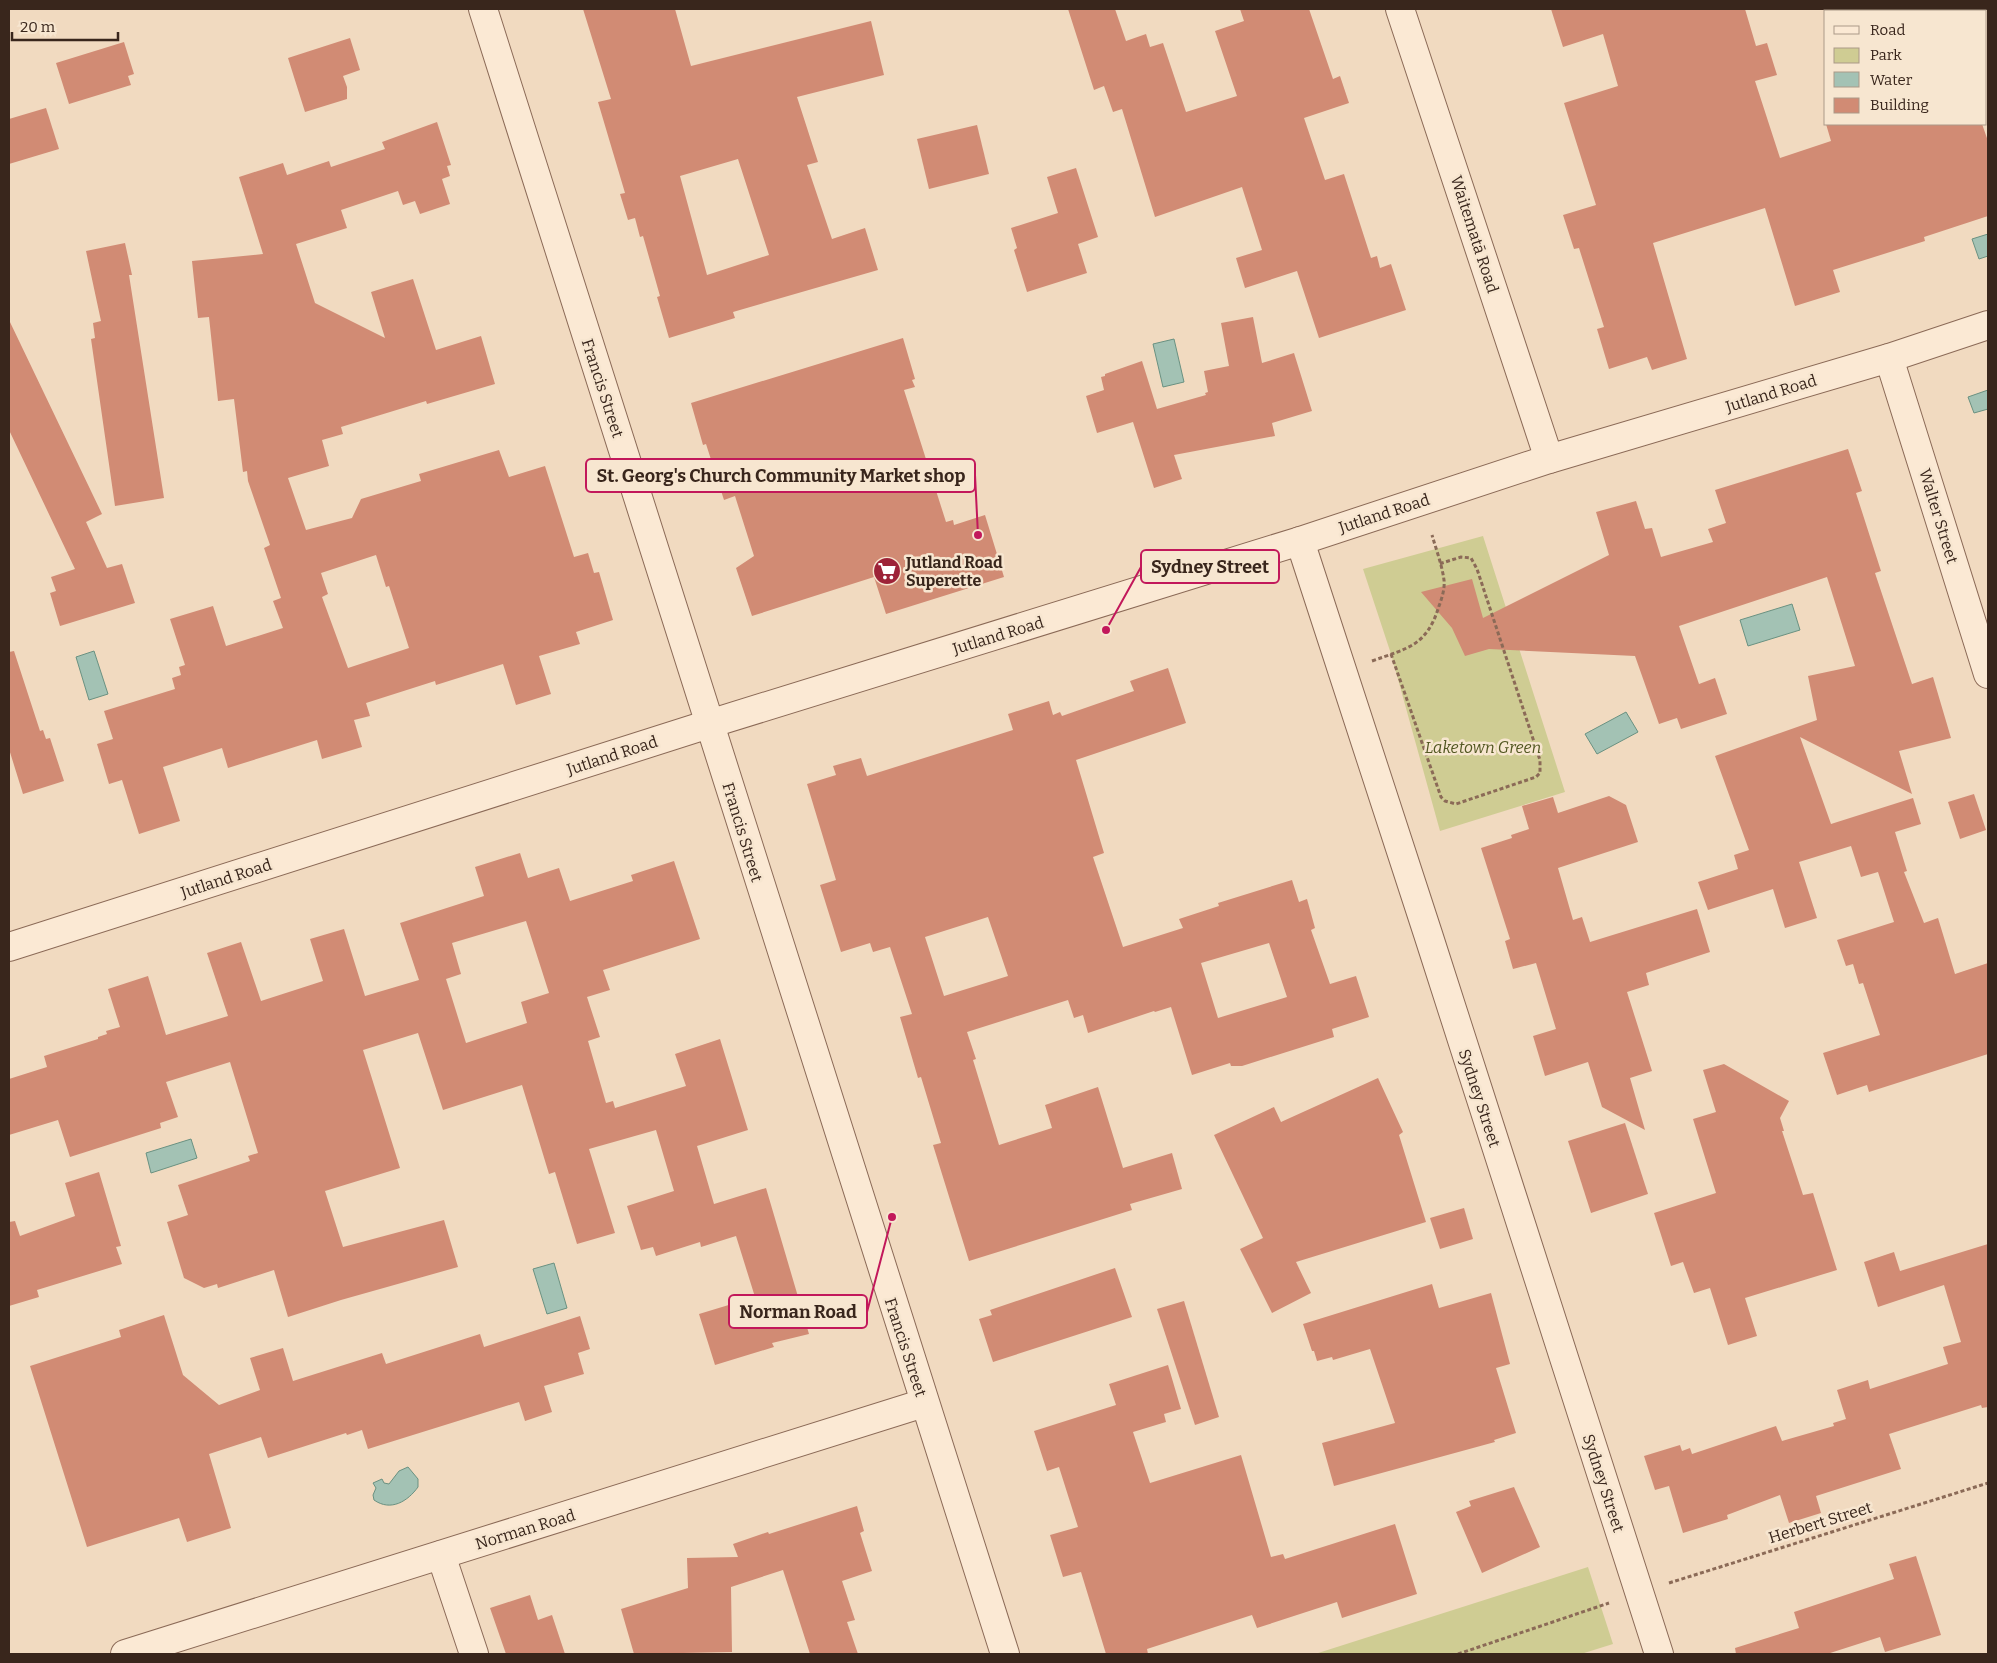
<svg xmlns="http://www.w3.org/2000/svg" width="1997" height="1663" font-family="Bitter,serif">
<rect width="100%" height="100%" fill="#f1dac0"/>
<g fill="#cfcc93">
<polygon points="1483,536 1565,792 1440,831 1391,654 1363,569"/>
<polygon points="1588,1567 1613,1644 1581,1654 1315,1654"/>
</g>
<g fill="#a3c2b4" stroke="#6a9181">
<polygon points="1988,234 1988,256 1979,259 1972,239"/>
<polygon points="1174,339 1184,382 1163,387 1153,344"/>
<polygon points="1988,390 1988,409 1974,413 1968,397"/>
<polygon points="1792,604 1800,630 1748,646 1740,620"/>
<polygon points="94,651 108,694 89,700 76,657"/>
<polygon points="1626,712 1638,732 1597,754 1585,734"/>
<polygon points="191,1139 197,1158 151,1173 146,1153"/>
<polygon points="554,1263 567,1308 547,1314 533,1269"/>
<path d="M408 1467 418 1479V1487C408 1501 391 1512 374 1500L373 1495 376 1488 373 1483 382 1479 384 1483 389 1484 399 1471Z"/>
</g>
<g fill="#d18b74" fill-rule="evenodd">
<path d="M583 9H675L691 66 871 21 884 75 797 97 818 162 807 165 832 239 865 228 878 270 733 312 735 318 669 338 657 297 660 296 643 236 640 237 635 218 628 220 620 194 625 193 598 102 611 99ZM738 159 769 255 707 275 680 176Z"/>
<polygon points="1068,9 1115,9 1126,41 1146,34 1150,47 1163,43 1186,112 1237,96 1215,31 1244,21 1240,9 1309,9 1333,79 1340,76 1349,103 1304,118 1325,180 1344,174 1371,258 1377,256 1380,268 1391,264 1406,310 1319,338 1297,271 1245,288 1236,258 1262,250 1242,187 1155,217 1122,109 1113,112 1104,86 1094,90"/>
<polygon points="1551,9 1745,9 1756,46 1767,43 1777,75 1755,81 1780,158 1831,141 1826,124 1982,124 1988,141 1988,216 1924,237 1925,241 1833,270 1840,292 1795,306 1765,208 1653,243 1687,359 1652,370 1647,357 1609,369 1597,329 1604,327 1579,248 1574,249 1563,215 1596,205 1564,103 1618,86 1603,34 1563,47"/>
<polygon points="350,38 360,70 343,76 347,87 347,99 305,112 288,58"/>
<polygon points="124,42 134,74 128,76 131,85 69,104 56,63"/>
<polygon points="46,108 59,149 9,164 9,119"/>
<path d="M437 122 451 165 447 166 450 176 442 179 450 204 420 214 415 201 403 205 398 191 341 210 347 228 296 244 315 303 385 338 371 292 413 279 436 350 481 336 495 384 427 404 426 401 341 427 343 434 322 440 329 466 288 478 306 530 352 518 361 499 421 481 419 474 499 450 509 477 545 466 574 557 588 553 594 573 599 572 613 620 576 632 580 644 539 656 551 694 516 705 503 664 436 685 435 681 366 703 370 716 354 720 362 747 322 759 317 740 228 768 222 748 163 767 180 821 139 834 122 780 109 784 97 744 113 739 104 711 175 689 172 678 181 675 179 667 185 665 170 619 213 606 226 646 283 628 273 601 281 598 264 548 270 545 248 481 247 471 243 472 234 399 218 401 209 317 198 318 192 261 263 254 239 177 283 163 287 175 329 161 331 167 385 149 382 142ZM376 555 386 587 389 586 409 648 348 668 322 597 328 594 321 573Z"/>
<polygon points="977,125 989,174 929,189 917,139"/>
<polygon points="1076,168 1098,237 1078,244 1087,273 1027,292 1014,250 1017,248 1011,228 1058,213 1047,177"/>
<polygon points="125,243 132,275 129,275 164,498 115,506 91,339 95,338 93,323 101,321 86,251"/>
<polygon points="1253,317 1262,363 1294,353 1312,411 1272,423 1275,436 1174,455 1182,479 1154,488 1133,422 1097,433 1086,396 1104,390 1101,377 1105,376 1105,374 1142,361 1157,409 1206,395 1205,393 1208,392 1204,371 1229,366 1221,323"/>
<polygon points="9,320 102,514 86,522 107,568 122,564 135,603 60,626 50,593 56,591 51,577 75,569 9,430"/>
<polygon points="903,338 915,379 912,380 915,387 904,390 946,522 953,520 954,525 985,515 1004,577 886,614 874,577 752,616 736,568 754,556 735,496 724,500 706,444 703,445 691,403"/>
<polygon points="1848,449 1862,491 1856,493 1881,571 1875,573 1912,684 1933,677 1951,738 1899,751 1912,794 1800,737 1831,824 1913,798 1921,824 1895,832 1907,871 1904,872 1924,923 1938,918 1955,974 1988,963 1988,1054 1869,1092 1867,1085 1837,1095 1823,1053 1880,1035 1863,983 1859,984 1853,964 1846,966 1837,940 1894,922 1878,872 1861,877 1851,846 1799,862 1817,918 1785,928 1773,889 1708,910 1698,882 1738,869 1734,855 1749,850 1715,756 1817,720 1808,676 1855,666 1827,577 1679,626 1699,684 1715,678 1727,714 1681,729 1677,718 1659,724 1635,656 1489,649 1465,656 1452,628 1421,592 1472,579 1483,618 1609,555 1596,512 1636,501 1645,529 1652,528 1661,557 1713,542 1708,529 1726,523 1715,490"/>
<polygon points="14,651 40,731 43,730 46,739 50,738 64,781 23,794 9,749 9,652"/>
<path d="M1168 668 1186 723 1076 760 1104 853 1093 857 1123 947 1183 928 1179 919 1219 906 1218 903 1292 880 1299 902 1307 899 1315 928 1311 930 1330 984 1356 976 1369 1017 1332 1029 1334 1037 1242 1066H1231L1230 1063 1192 1075 1171 1007 1155 1012 1154 1011 1088 1033 1083 1015 1074 1018 1068 1000 967 1032 976 1059 973 1060 999 1145 1052 1128 1045 1105 1098 1087 1123 1168 1172 1153 1182 1189 1130 1204 1132 1210 969 1261 933 1145 941 1143 921 1077 918 1078 900 1017 912 1014 890 947 873 952 870 943 841 952 820 885 836 880 807 784 836 775 833 766 861 758 867 776 1013 730 1008 714 1049 701 1053 715 1060 712 1062 716 1134 691 1130 681ZM988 917 1008 976 944 996 925 937ZM1269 943 1287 997 1218 1018 1201 963Z"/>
<polygon points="1974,794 1986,830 1960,839 1948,802"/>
<polygon points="1609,796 1626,805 1638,842 1558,868 1573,920 1582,917 1590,942 1697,909 1710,952 1646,973 1649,985 1627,992 1652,1071 1630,1078 1645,1130 1602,1107 1588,1062 1545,1076 1533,1036 1556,1029 1536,963 1513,969 1505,941 1510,939 1481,848 1512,838 1511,835 1529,829 1522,806 1553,797 1558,813"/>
<path d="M520 853 528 878 559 868 570 901 633 881 631 875 674 861 700 939 603 970 610 990 587 997 600 1037 588 1041 606 1103 613 1101 615 1108 686 1086 675 1054 720 1039 748 1130 697 1146 714 1204 766 1188 809 1334 772 1343 774 1347 715 1365 699 1314 755 1297 736 1236 701 1247 700 1242 656 1256 653 1247 641 1250 627 1206 674 1191 656 1130 589 1149 615 1233 577 1244 555 1172 549 1174 522 1085 443 1110 418 1033 363 1050 400 1168 325 1191 343 1247 444 1220 458 1267 341 1300 288 1317 274 1270 218 1288 217 1284 204 1288 184 1278 167 1222 188 1215 178 1185 250 1161 248 1156 258 1153 230 1062 166 1082 178 1117 160 1123 161 1128 70 1157 58 1120 9 1135V1079L47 1067 44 1056 98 1039V1037L107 1034 106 1031 120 1027 108 989 148 976 166 1035 228 1016 207 953 241 942 261 1001 323 981 310 939 344 929 365 996 419 980 400 923 484 896 475 867ZM526 921 549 993 521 1002 527 1023 466 1043 446 979 461 974 452 943Z"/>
<polygon points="1724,1064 1789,1101 1780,1118 1784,1131 1782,1131 1803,1195 1813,1193 1837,1270 1745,1298 1757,1336 1728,1345 1710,1288 1694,1293 1683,1262 1671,1266 1654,1213 1716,1193 1693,1119 1716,1112 1703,1070"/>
<polygon points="1378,1078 1403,1132 1399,1135 1426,1222 1296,1262 1311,1293 1272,1313 1240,1249 1263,1238 1214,1135 1274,1107 1281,1122"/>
<polygon points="1625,1123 1648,1194 1591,1213 1568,1141"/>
<polygon points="99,1172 121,1246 116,1247 122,1264 37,1290 39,1297 9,1306 9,1222 15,1221 20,1236 75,1216 65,1183"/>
<polygon points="1464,1208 1473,1239 1440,1249 1430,1218"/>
<polygon points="1988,1244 1988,1407 1982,1408 1981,1405 1889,1434 1901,1469 1816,1496 1821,1513 1789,1523 1780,1495 1727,1515 1728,1519 1683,1533 1669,1486 1655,1490 1644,1456 1680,1445 1682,1451 1690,1448 1692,1454 1776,1426 1782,1441 1834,1426 1833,1423 1846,1419 1837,1390 1868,1380 1870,1389 1948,1364 1943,1347 1961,1342 1944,1285 1878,1307 1864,1262 1894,1252 1900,1271"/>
<polygon points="1115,1268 1132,1317 993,1362 979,1319 992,1315 990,1310"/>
<polygon points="1432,1284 1439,1308 1491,1293 1510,1364 1496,1368 1516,1433 1494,1440 1495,1442 1334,1486 1322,1443 1395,1423 1370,1349 1333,1360 1332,1357 1317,1361 1314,1351 1312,1351 1303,1324"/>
<polygon points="1184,1301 1219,1417 1195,1425 1157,1309"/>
<polygon points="164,1315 183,1375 219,1405 260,1390 250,1358 283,1348 293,1381 382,1353 386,1364 480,1334 484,1347 580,1316 590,1349 578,1353 584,1374 544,1386 552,1412 525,1421 519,1402 368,1449 362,1430 347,1435 346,1433 268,1458 261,1437 209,1454 231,1528 187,1542 179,1518 87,1547 30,1366 121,1337 119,1330"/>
<polygon points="1168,1365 1181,1409 1164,1414 1166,1422 1133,1432 1150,1483 1241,1455 1271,1557 1283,1554 1285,1559 1395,1524 1417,1594 1342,1618 1337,1602 1257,1628 1252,1615 1147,1649 1148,1654 1106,1654 1081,1572 1063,1577 1050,1535 1078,1527 1059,1467 1047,1471 1034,1431 1116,1405 1109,1384"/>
<polygon points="1514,1487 1540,1547 1482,1573 1456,1512 1471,1506 1469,1501"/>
<polygon points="857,1506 864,1531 860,1533 872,1571 842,1581 855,1620 847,1622 858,1654 810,1654 783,1570 731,1587 732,1652 634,1654 621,1609 688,1588 687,1558 738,1557 733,1544 768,1532 769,1534"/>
<polygon points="1916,1556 1941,1635 1885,1652 1880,1637 1827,1654 1736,1654 1735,1648 1799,1628 1794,1612 1894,1579 1889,1564"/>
<polygon points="530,1595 538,1620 552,1615 565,1654 506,1654 490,1608"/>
</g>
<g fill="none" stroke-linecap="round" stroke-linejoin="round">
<g stroke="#8b6a57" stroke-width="30">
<g id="minor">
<polyline points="483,9 1005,1654"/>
<polyline points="1400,9 1549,459"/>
<polyline points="1889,358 1988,674"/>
<polyline points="1300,541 1428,934 1659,1654"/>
<polyline points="9,947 709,724 1300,541 1549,459 1889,358 1988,325"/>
<polyline points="441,1555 474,1654"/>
<polyline points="125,1654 924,1403"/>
</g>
</g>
<g stroke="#8b6a57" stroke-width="3" stroke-dasharray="4 2.5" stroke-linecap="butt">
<polyline points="1391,654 1441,797 1445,801 1456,804 1536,777 1540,773 1540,760 1477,569 1471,558 1461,557 1439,564"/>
<path d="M1372 661C1408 648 1427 646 1439 606 1442 598 1445 588 1444 580 1442 565 1436 549 1432 535"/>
<polyline points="1669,1583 1988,1483"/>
<polyline points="1458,1654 1609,1603"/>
</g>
<use href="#minor" stroke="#fbe9d4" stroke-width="28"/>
</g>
<defs>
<g id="supermarket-disc" transform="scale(1.4375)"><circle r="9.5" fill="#9d2338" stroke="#f7e6d0"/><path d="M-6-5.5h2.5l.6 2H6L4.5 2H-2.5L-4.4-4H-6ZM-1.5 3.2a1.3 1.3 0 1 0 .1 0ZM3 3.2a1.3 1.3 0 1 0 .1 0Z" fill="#fff"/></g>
</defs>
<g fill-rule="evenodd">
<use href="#supermarket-disc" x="887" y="571"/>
</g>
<g text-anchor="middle" stroke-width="5" stroke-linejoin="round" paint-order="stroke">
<g font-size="16" fill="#39261c" stroke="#f7e6d0">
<text transform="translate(1475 234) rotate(72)" y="6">Waitematā Road</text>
<text transform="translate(603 388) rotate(72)" y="6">Francis Street</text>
<text transform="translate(1771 393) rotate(-17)" y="6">Jutland Road</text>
<text transform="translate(1384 513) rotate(-18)" y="6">Jutland Road</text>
<text transform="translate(1939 516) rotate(73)" y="6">Walter Street</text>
<text transform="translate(998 635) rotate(-17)" y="6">Jutland Road</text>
<text transform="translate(612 755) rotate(-18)" y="6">Jutland Road</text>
<text transform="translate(743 832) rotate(73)" y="6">Francis Street</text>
<text transform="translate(226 878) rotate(-18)" y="6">Jutland Road</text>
<text transform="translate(1480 1098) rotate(72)" y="6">Sydney Street</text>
<text transform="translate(906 1347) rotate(72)" y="6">Francis Street</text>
<text transform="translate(1604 1483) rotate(72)" y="6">Sydney Street</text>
<text transform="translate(1820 1522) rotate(-17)" y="6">Herbert Street</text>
<text transform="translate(525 1529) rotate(-17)" y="6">Norman Road</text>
</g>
<g font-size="16" font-weight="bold" fill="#39261c" stroke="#f7e6d0" text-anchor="start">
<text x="906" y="568">Jutland Road<tspan x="906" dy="18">Superette</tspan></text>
</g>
<g font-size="16" font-style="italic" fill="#525721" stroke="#f7e6d0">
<text x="1483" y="753">Laketown Green</text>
</g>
</g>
<path fill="none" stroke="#c2185b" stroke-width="2" d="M978 535L975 475M1106 630L1141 567M892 1217L867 1312"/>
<g fill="#c2185b" stroke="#f7e6d0" stroke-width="2">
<circle cx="978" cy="535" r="5"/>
<circle cx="1106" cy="630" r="5"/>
<circle cx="892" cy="1217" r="5"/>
</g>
<g fill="#f7e6d0" stroke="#c2185b" stroke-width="2">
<rect x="586" y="459" width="389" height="33" rx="5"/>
<rect x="1141" y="550" width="138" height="33" rx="5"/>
<rect x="729" y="1295" width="138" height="33" rx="5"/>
</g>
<g font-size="18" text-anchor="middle" font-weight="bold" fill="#39261c">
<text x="781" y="482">St. Georg's Church Community Market shop</text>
<text x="1210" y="573">Sydney Street</text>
<text x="798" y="1318">Norman Road</text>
</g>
<rect width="1997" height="1663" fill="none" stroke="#39261c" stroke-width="20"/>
<rect x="1824" y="10" width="162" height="115" fill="#f7e6d0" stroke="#ab9988"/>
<rect x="1834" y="26" width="25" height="8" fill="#fbe9d4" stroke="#ab9988"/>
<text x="1870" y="35" font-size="15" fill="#39261c">Road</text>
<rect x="1834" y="48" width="25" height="15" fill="#cfcc93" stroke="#ab9988"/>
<text x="1870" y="60" font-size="15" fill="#39261c">Park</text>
<rect x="1834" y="72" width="25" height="15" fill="#a3c2b4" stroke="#ab9988"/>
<text x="1870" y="85" font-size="15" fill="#39261c">Water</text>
<rect x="1834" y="98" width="25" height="15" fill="#d18b74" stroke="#ab9988"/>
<text x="1870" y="110" font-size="15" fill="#39261c">Building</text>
<path d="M12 32v8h106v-8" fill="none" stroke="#39261c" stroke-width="2.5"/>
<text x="20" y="32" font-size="15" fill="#39261c" stroke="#f7e6d0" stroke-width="4" paint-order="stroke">20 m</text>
</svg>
